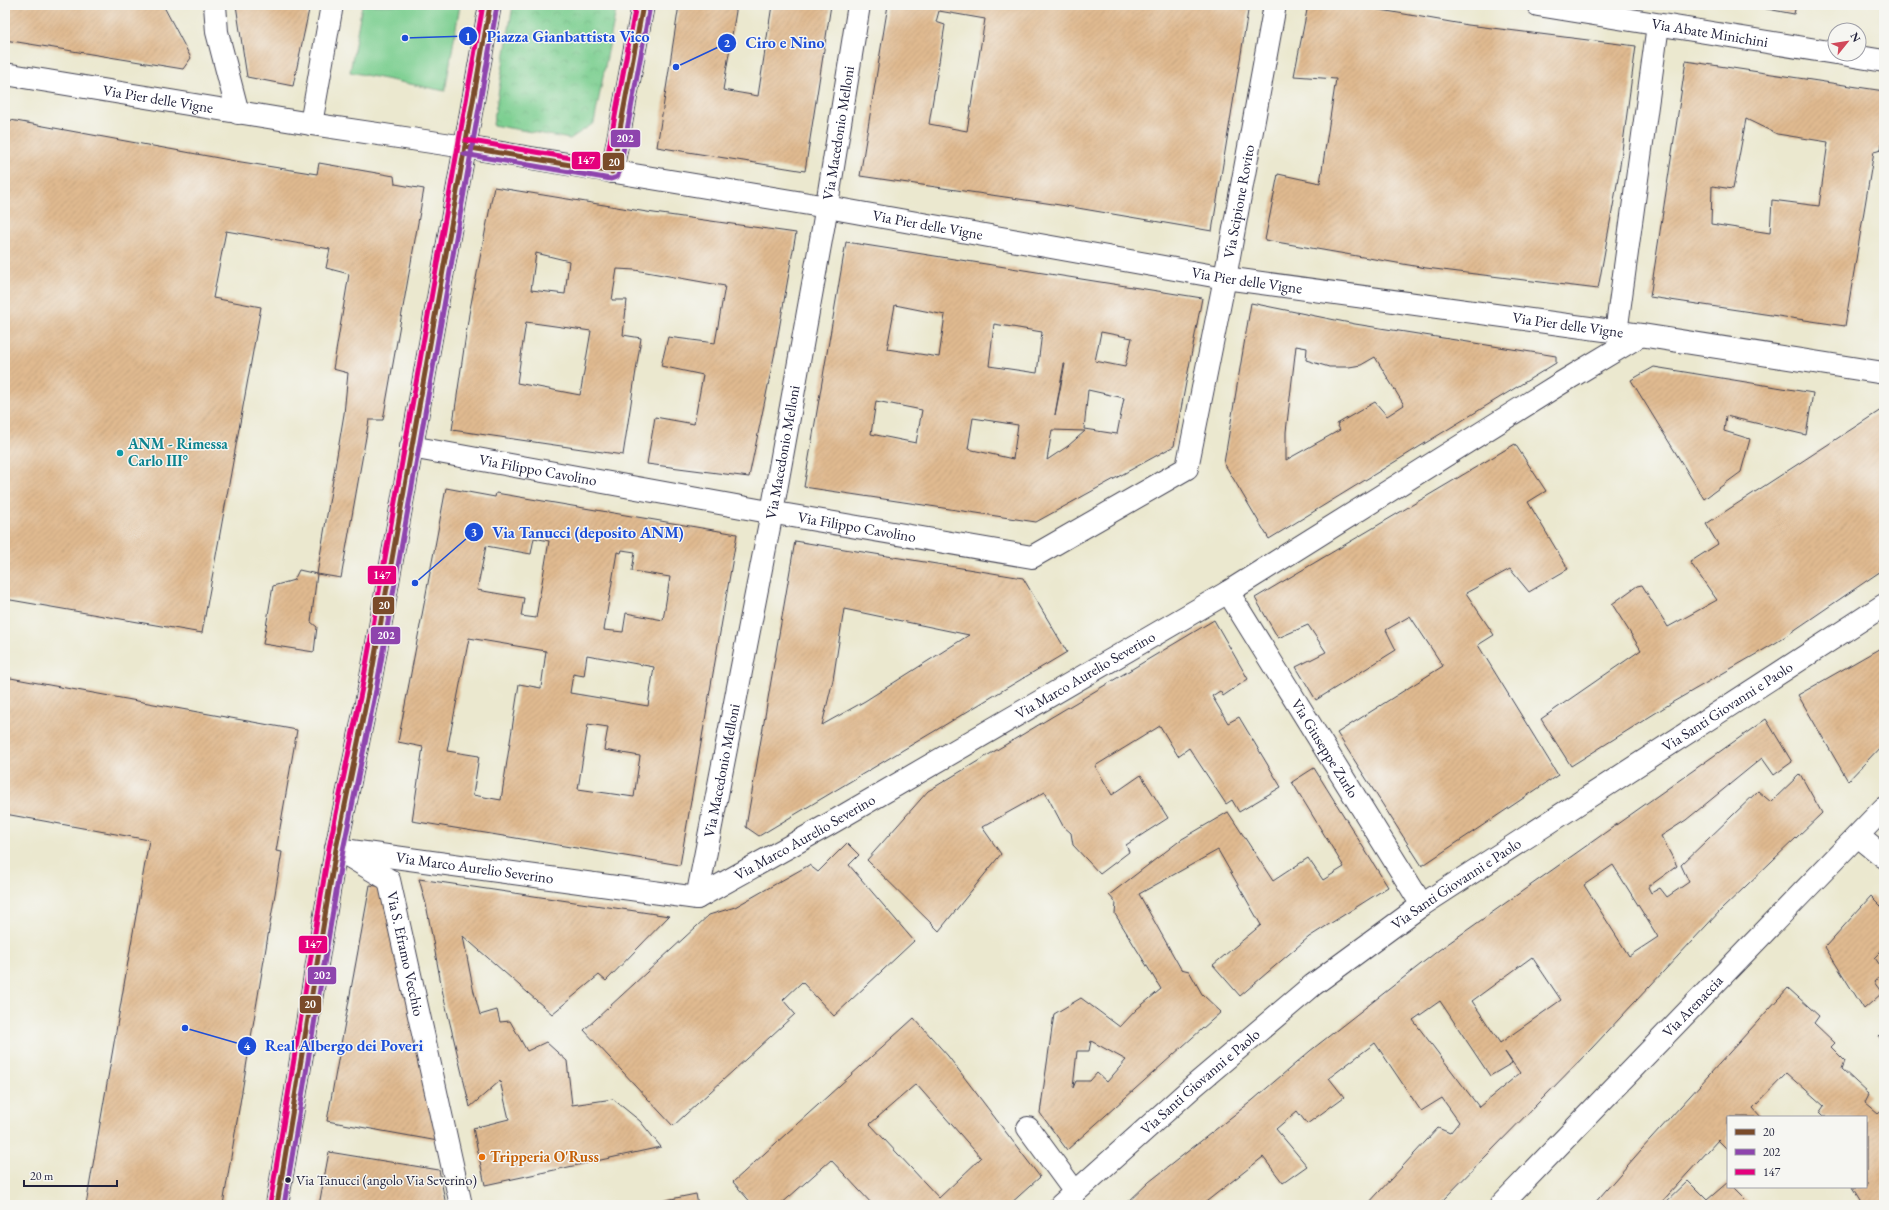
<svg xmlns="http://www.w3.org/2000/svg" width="1889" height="1210" font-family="'EB Garamond',serif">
<defs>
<pattern id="park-crowns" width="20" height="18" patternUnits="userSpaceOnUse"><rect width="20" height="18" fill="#7dcf91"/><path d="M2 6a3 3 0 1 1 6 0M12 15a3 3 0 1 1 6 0" fill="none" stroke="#6cb17e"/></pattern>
<pattern id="building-hatch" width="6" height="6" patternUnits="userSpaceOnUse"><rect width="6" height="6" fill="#e0ba90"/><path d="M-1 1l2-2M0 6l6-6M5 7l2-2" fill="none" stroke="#c0a07d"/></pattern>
</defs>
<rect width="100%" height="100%" fill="#f6f6f2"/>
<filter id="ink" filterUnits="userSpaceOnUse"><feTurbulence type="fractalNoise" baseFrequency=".025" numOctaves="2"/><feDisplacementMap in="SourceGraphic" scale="8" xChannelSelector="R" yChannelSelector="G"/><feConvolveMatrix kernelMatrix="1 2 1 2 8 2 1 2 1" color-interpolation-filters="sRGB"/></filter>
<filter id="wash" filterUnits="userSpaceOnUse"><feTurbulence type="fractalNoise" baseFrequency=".012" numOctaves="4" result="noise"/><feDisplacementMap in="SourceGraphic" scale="16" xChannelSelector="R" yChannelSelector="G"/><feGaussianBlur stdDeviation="0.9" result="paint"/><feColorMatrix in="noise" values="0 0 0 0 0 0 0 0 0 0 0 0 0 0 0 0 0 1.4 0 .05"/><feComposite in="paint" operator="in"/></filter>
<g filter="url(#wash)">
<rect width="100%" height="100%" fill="#ebe8cf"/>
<polygon fill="url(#park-crowns)" stroke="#507866" points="513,5 617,5 594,123 570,139 493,125"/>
<polygon fill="#7dcf91" stroke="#507866" points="362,5 460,5 445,91 350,72"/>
<g id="blocks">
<g fill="url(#building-hatch)" fill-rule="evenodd">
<polygon points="5,5 163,5 191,58 183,69 5,40"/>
<polygon points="236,5 310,5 293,86 247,77"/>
<polygon points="679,5 737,5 723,90 758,96 772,5 831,5 805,171 657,147"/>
<path d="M888 5H1249L1212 231 1060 205 860 176ZM939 11 985 19 967 131 929 124 945 25 936 22Z"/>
<polygon points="1308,5 1352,5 1468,25 1636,46 1619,173 1598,289 1426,268 1265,240 1278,174 1320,183 1336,79 1294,76"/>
<polygon points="1746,5 1796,5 1794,14"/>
<path d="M1686 61 1884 91V134L1881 149 1874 151 1845 326 1650 297ZM1746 119 1777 134 1828 142 1819 206 1772 200 1770 233 1711 224 1712 186 1733 189Z"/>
<polygon points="5,119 235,161 317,174 319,163 394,176 395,184 424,189 383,420 369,420 341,578 317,574 311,622 317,627 314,652 263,644 273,586 294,580 299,570 317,574 344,414 348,373 333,369 349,274 326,268 330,249 226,231 213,298 261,307 202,633 5,599"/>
<path d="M494 187 647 212 796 233 775 352 749 477 647 464 655 417 694 424 703 375 661 366 668 337 715 343 725 286 635 270 617 269 612 300H627L623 335 641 338 623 455 452 430 469 314ZM536 253 569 261 565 294 531 290ZM526 322 591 331 580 395 517 383Z"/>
<path d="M846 242 1202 298 1174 446 1036 522 804 487ZM895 305 945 315 939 357 887 349ZM994 324 1042 332 1037 373 989 366ZM1101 332 1132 338 1125 367 1095 361ZM1064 364H1065L1055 415 1057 403ZM1088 390 1124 398 1117 434 1084 429ZM876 401 922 410 916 443 871 434ZM973 418 1018 425 1013 459 968 449ZM1052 430 1085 431 1068 446 1047 460Z"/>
<path d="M1251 303 1355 324 1556 356V363L1269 539 1224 463ZM1296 346 1307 348 1306 360 1329 367H1349L1361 365 1375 357 1404 405 1387 416 1375 402 1337 424 1340 430 1286 460V432Z"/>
<polygon points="1654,367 1813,393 1806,435 1726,416 1724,431 1750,439 1741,472 1704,499 1631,380"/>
<polygon points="1884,408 1884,569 1777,642 1673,702 1571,766 1541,719 1641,650 1612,604 1637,586 1642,585 1668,627 1717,600 1690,562 1718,544 1706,524"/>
<polygon points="1515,444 1546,491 1528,502 1568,569 1529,592 1510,569 1466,593 1494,635 1478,645 1558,775 1422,866 1337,733 1443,666 1410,616 1386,630 1396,650 1316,700 1296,667 1326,652 1308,625 1278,638 1255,598"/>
<path d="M446 488 495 497 496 493 737 534 680 865 412 821 423 747 398 742ZM534 538 549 541 536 618 521 616 524 598 477 590 486 546 531 554ZM622 550 635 552 632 571 670 577 663 620 626 613 623 632 604 630 617 552 621 553ZM469 638 546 651 541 688 519 684 501 800 473 795 479 756 447 751ZM587 655 654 667 648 706 570 693 573 674 584 676ZM588 724 608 727 604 750 640 756 634 797 578 789Z"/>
<path d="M795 541 1023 578 1067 652 759 836 746 827ZM844 609 969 635 865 701 822 725 833 680Z"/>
<polygon points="1214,620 1248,679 1223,696 1220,691 1212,696 1228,723 1239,717 1281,787 1239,812 1232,800 1226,804 1189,748 1178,756 1160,726 1095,766 1112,795 1141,775 1168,818 1126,845 1129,852 1100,874 1073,845 1071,833 1063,826 1045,792 982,827 1001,854 939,931 867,860 928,791"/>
<polygon points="1884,646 1884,743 1848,781 1798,695"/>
<polygon points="5,677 297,730 276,851 282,852 223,1205 86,1205 149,840 5,814"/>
<path d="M1766 719 1792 762 1774 775 1762 758 1686 820 1661 836 1677 866 1648 887 1651 893 1660 888 1667 897 1689 882 1681 865 1758 791 1771 802 1800 774 1822 813 1721 910 1592 1048 1438 1205H1367L1438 1128 1450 1133 1459 1122 1442 1098 1421 1111 1375 1043 1329 1078 1344 1097 1307 1124 1297 1111 1276 1129 1307 1166 1283 1183 1263 1157 1202 1205H1125L1149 1182 1253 1100 1310 1051 1439 950ZM1613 865 1658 937 1629 956 1584 885ZM1532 957 1561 1000 1500 1043 1472 1001ZM1440 1001 1490 1076 1512 1063 1505 1052 1520 1073 1479 1107 1413 1020Z"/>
<path d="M1314 768 1388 887 1309 937 1240 996 1213 965 1261 925 1218 850 1139 894 1181 969 1189 971 1202 994 1221 1012 1067 1150 1040 1113 1054 1014 1081 998 1120 1027 1137 1009 1161 989 1115 914 1116 903 1109 895 1182 839 1228 812 1273 881 1308 858 1323 880 1344 867 1292 782ZM1091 1041 1126 1060 1107 1082 1097 1073 1090 1081H1076L1073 1088 1077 1051H1089Z"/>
<polygon points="847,843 859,855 849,865 914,941 834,1016 802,982 783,1000 795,1014 673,1126 584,1030 709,915 735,907 809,865 818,872"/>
<polygon points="419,879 669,916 606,981 599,975 552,1014 463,936 473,988 480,1015 497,1010 500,1022 510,1021 527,1051 546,1042 567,1061 572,1105 613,1099 640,1121 661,1147 485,1185 473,1128 509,1119 500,1081 470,1107 443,994 426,904"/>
<polygon points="370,885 383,887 438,1141 327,1121"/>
<polygon points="1871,896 1884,909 1884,949 1875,958 1884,971 1874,982 1882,993 1864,1009 1825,947"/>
<polygon points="1788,988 1819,1016 1814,1023 1835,1043 1831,1047 1845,1061 1842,1069 1869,1094 1865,1102 1878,1113 1884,1108 1884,1205 1863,1205 1852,1187 1866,1187 1866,1117 1823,1117 1819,1113 1824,1106 1787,1073 1753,1108 1761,1117 1728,1117 1728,1150 1718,1140 1659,1205 1593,1205 1641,1150"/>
<path d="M914 1018 948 1056 1040 1177 1009 1205H873L831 1160 780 1205H753L733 1182ZM916 1084 981 1158 939 1198 870 1124Z"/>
<polygon points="1884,1031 1884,1045 1879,1036"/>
<polygon points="329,1152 439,1170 446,1205 319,1205"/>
<polygon points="1688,1181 1707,1200 1728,1182 1728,1187 1733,1187 1751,1205 1663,1205"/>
<polygon points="696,1194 698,1205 646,1205 646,1204"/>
<polygon points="5,1202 18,1204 18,1205 5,1205"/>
</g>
</g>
</g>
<g filter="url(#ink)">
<use href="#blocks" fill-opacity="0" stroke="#404051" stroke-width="1"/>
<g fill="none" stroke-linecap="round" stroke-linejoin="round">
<g stroke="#404051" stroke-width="24">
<g id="minor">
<polyline points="215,5 217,32 238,113"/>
<path id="s1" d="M1538 5 1835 53"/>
<polyline points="1842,54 1884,61"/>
<path id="s2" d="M5 74 311 124 465 147 827 207 1225 278 1641 335 1884 373"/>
<polyline points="311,124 332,5"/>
<polyline points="612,172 643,5"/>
<polyline points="1616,333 1658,25"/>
<path id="s3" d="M411 447 758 510 1032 557 1187 468 1225 278 1275 5"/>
<path id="s4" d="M1228 592 1422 905"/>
<polyline points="1858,836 1884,857"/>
<path id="s5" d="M336 849 697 898 826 826 1228 592 1561 383 1641 335"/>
<path id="s6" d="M344 853 389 880 461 1205"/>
<path id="s7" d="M697 898 772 512 824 223 859 5"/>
<polyline points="1028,1128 1075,1192"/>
<polyline points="277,1205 336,849 369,689 490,5"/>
</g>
</g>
<g stroke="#404051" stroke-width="24">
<g id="major">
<path id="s8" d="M1061 1205 1195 1085 1313 985 1422 905 1884 605"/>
<path id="s9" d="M1501 1205 1884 808"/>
</g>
</g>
<use href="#minor" stroke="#fff" stroke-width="22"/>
<use href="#major" stroke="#fff" stroke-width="22"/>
<g stroke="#f6f6f2" stroke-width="8">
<g id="bus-1">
<polyline points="465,147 612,172 643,5"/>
<polyline points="277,1205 336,849 369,689 490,5"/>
</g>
</g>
<g stroke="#f6f6f2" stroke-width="8">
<g id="bus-2">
<polyline points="464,154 611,179 617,177 619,173 650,6"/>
<polyline points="284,1205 343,850 376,690 497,6"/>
</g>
</g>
<g stroke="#f6f6f2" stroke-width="8">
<g id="bus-3">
<polyline points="466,140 606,164 636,5"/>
<polyline points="270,1204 329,848 362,688 483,5"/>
</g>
</g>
<use href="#bus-1" stroke="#7a4b2a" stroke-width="5"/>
<use href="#bus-2" stroke="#8e44ad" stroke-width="5"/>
<use href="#bus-3" stroke="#e5007d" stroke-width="5"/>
</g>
</g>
<circle fill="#0f9aa8" stroke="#f6f6f2" stroke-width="1.5" cx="120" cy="453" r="4"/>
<circle fill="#e8710a" stroke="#f6f6f2" stroke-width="1.5" cx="482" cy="1157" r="4"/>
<circle fill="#22223b" stroke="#f6f6f2" stroke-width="1.5" cx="288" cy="1180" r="3.5"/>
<g text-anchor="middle" stroke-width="3" stroke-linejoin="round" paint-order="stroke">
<g font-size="14" fill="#22223b" stroke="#f6f6f2" text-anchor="start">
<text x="296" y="1185">Via Tanucci (angolo Via Severino)</text>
</g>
<g font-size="15" fill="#22223b" stroke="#f6f6f2">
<text dy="5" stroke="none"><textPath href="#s1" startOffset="174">Via Abate Minichini</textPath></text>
<text dy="5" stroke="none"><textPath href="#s2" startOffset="155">Via Pier delle Vigne</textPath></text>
<text dy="5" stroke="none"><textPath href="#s7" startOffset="778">Via Macedonio Melloni</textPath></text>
<text dy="5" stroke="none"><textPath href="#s3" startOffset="1081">Via Scipione Rovito</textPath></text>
<text dy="5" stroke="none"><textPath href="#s2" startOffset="935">Via Pier delle Vigne</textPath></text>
<text dy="5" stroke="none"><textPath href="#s2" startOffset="1259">Via Pier delle Vigne</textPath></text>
<text dy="5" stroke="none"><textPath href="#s2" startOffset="1583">Via Pier delle Vigne</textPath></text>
<text dy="5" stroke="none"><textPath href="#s7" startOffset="454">Via Macedonio Melloni</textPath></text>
<text dy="5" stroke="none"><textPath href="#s3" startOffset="129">Via Filippo Cavolino</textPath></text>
<text dy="5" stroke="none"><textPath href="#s3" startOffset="453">Via Filippo Cavolino</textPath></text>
<text dy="5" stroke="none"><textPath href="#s5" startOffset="812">Via Marco Aurelio Severino</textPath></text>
<text dy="5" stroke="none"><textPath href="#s8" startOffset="834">Via Santi Giovanni e Paolo</textPath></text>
<text dy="5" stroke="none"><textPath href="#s4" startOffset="184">Via Giuseppe Zurlo</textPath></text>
<text dy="5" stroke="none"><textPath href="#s7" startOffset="130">Via Macedonio Melloni</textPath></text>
<text dy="5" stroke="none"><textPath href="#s5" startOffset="488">Via Marco Aurelio Severino</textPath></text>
<text dy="5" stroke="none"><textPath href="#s5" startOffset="140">Via Marco Aurelio Severino</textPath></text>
<text dy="5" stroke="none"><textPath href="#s8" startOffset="510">Via Santi Giovanni e Paolo</textPath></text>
<text dy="5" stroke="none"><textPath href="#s6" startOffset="128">Via S. Eframo Vecchio</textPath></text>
<text dy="5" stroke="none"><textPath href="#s9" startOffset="276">Via Arenaccia</textPath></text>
<text dy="5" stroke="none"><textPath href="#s8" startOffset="186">Via Santi Giovanni e Paolo</textPath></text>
</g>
<g font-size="15" font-weight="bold" fill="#0d838f" stroke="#f6f6f2" text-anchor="start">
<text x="128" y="449">ANM - Rimessa<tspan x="128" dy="17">Carlo III°</tspan></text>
</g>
<g font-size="15" font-weight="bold" fill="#c56008" stroke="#f6f6f2" text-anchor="start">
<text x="490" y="1162">Tripperia O'Russ</text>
</g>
</g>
<path fill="none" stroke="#1d4ed8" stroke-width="1.5" d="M405 38L468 36M676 67L727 43M415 583L474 532M185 1028L247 1046"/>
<g fill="#1d4ed8" stroke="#f6f6f2" stroke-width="1.5">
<circle cx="405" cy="38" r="4"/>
<circle cx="676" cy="67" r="4"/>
<circle cx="415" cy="583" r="4"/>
<circle cx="185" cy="1028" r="4"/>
<circle cx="468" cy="36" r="10"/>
<circle cx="727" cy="43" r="10"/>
<circle cx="474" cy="532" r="10"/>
<circle cx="247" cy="1046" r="10"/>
</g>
<g font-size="12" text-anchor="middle" font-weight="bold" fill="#fff">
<text x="468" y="41">1</text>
<text x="727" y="47">2</text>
<text x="474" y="536">3</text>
<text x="247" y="1050">4</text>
</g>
<g font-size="16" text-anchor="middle" font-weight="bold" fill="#1d4ed8" stroke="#f6f6f2" stroke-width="3" stroke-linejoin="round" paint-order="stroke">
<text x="568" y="42">Piazza Gianbattista Vico</text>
<text x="785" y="48">Ciro e Nino</text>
<text x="588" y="538">Via Tanucci (deposito ANM)</text>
<text x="344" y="1051">Real Albergo dei Poveri</text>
</g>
<g stroke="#f6f6f2" stroke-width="1.5">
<rect x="610" y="129" width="31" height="19" rx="4" fill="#8e44ad"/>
<rect x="571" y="151" width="30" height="19" rx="4" fill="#e5007d"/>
<rect x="602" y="152" width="23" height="19" rx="4" fill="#7a4b2a"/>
<rect x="367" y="565" width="30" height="20" rx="4" fill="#e5007d"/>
<rect x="372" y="596" width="23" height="19" rx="4" fill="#7a4b2a"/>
<rect x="370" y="626" width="31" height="19" rx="4" fill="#8e44ad"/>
<rect x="298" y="935" width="30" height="19" rx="4" fill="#e5007d"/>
<rect x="307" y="966" width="30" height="19" rx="4" fill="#8e44ad"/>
<rect x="299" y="995" width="23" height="19" rx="4" fill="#7a4b2a"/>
</g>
<g font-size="11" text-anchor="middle" font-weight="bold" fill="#fff">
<text x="625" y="142">202</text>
<text x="586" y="164">147</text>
<text x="614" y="166">20</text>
<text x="382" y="579">147</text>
<text x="384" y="609">20</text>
<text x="386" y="639">202</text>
<text x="313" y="948">147</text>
<text x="322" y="979">202</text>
<text x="310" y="1008">20</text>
</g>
<rect width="1889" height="1210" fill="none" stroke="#f6f6f2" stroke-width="20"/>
<rect x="1727" y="1116" width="140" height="72" fill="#f6f6f2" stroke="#a1a1a9"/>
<rect x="1735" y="1129" width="20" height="6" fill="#7a4b2a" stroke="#a1a1a9"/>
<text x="1763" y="1136" font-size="12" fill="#22223b">20</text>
<rect x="1735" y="1149" width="20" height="6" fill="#8e44ad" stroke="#a1a1a9"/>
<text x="1763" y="1156" font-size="12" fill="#22223b">202</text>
<rect x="1735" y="1169" width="20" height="6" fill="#e5007d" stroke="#a1a1a9"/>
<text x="1763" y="1176" font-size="12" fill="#22223b">147</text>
<g transform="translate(1847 42) rotate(60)"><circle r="19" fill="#f6f6f2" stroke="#a1a1a9"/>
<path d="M0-3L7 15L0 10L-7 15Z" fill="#d1495b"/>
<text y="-6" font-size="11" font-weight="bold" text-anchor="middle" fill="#22223b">N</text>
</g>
<path d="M24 1180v6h93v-6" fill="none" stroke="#22223b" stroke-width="2"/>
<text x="30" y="1180" font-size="12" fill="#22223b" stroke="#f6f6f2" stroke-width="3" paint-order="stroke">20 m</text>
</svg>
